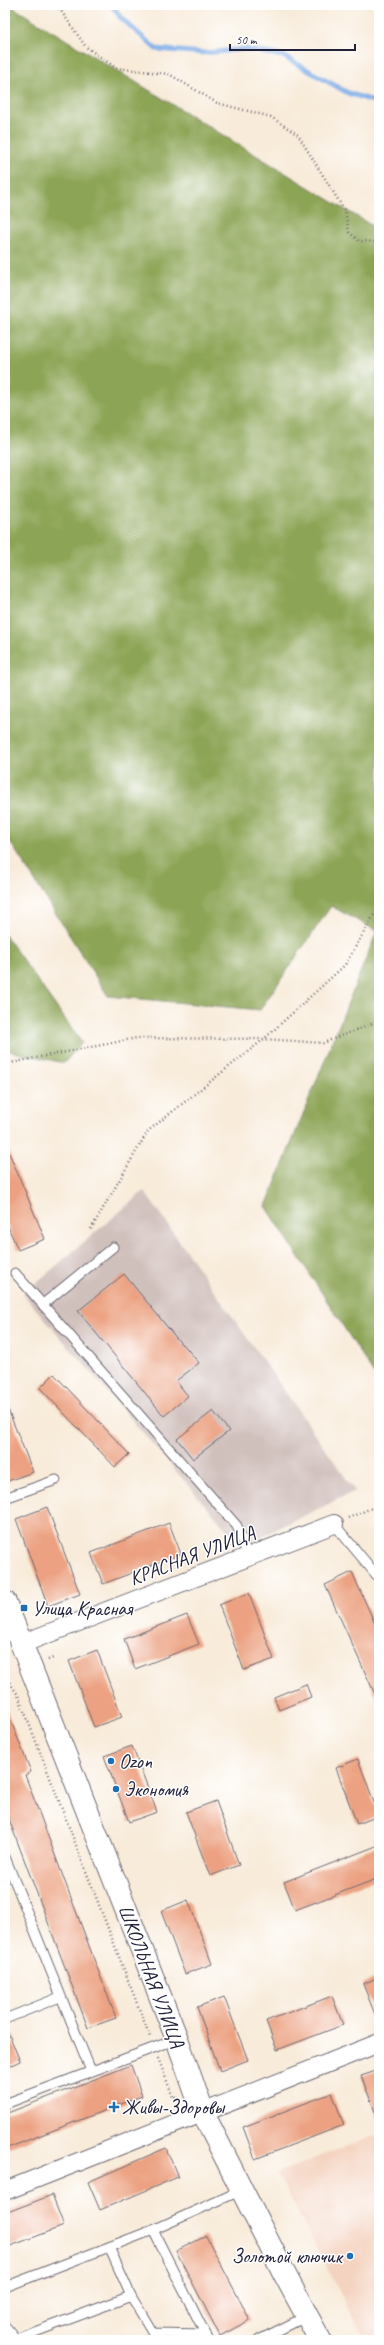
<svg xmlns="http://www.w3.org/2000/svg" width="384" height="2345" font-family="Caveat,sans-serif">
<rect width="100%" height="100%" fill="#fff"/>
<filter id="ink" filterUnits="userSpaceOnUse"><feTurbulence type="fractalNoise" baseFrequency=".025" numOctaves="2"/><feDisplacementMap in="SourceGraphic" scale="8" xChannelSelector="R" yChannelSelector="G"/><feConvolveMatrix kernelMatrix="1 2 1 2 8 2 1 2 1" color-interpolation-filters="sRGB"/></filter>
<filter id="wash" filterUnits="userSpaceOnUse"><feTurbulence type="fractalNoise" baseFrequency=".012" numOctaves="4" result="noise"/><feDisplacementMap in="SourceGraphic" scale="16" xChannelSelector="R" yChannelSelector="G"/><feGaussianBlur stdDeviation="0.9" result="paint"/><feColorMatrix in="noise" values="0 0 0 0 0 0 0 0 0 0 0 0 0 0 0 0 0 1.4 0 .05"/><feComposite in="paint" operator="in"/></filter>
<g filter="url(#wash)">
<rect width="100%" height="100%" fill="#f8ebd9"/>
<polygon fill="#f4d3c0" points="379,2134 379,2340 365,2340 277,2173"/>
<polygon fill="#d0c0bc" points="144,1191 355,1491 248,1543 232,1536 23,1294"/>
<g fill="#8ca454" stroke="#576348">
<polygon points="5,5 9,5 379,230 379,1382 266,1206 377,931 331,906 260,1010 108,996 5,834"/>
<polygon points="5,935 82,1043 64,1063 5,1050"/>
</g>
<g fill="none" stroke-linecap="round" stroke-linejoin="round">
<polyline stroke="#7babe6" stroke-width="5" points="112,5 120,17 156,49 205,53 246,49 283,56 348,93 379,103"/>
</g>
<g id="blocks">
<g fill="#eca282">
<polygon points="5,1143 45,1239 18,1250 5,1220"/>
<polygon points="124,1274 182,1345 183,1344 199,1363 176,1381 188,1396 164,1416 78,1311"/>
<polygon points="54,1374 129,1454 115,1467 40,1388"/>
<polygon points="5,1402 33,1472 5,1482"/>
<polygon points="213,1411 229,1431 193,1459 177,1439"/>
<polygon points="47,1507 80,1594 48,1606 16,1519"/>
<polygon points="169,1523 181,1554 103,1584 91,1553"/>
<polygon points="352,1572 379,1633 379,1703 325,1585"/>
<polygon points="249,1593 274,1659 244,1670 219,1605"/>
<polygon points="187,1615 199,1644 135,1669 124,1639"/>
<polygon points="97,1650 122,1717 94,1727 69,1661"/>
<polygon points="306,1684 311,1697 279,1710 274,1697"/>
<polygon points="5,1706 31,1772 25,1775 116,2018 88,2028 5,1809"/>
<polygon points="132,1746 157,1812 129,1822 104,1756"/>
<polygon points="358,1759 379,1816 357,1824 336,1768"/>
<polygon points="216,1801 239,1865 210,1876 186,1812"/>
<polygon points="379,1845 379,1878 295,1910 284,1882"/>
<polygon points="188,1900 212,1964 185,1974 161,1911"/>
<polygon points="379,1977 379,2022 378,2022 363,1984"/>
<polygon points="332,1996 343,2025 277,2050 266,2021"/>
<polygon points="224,1997 248,2060 220,2071 197,2007"/>
<polygon points="5,2025 20,2061 5,2068"/>
<polygon points="131,2065 142,2096 5,2149 5,2114"/>
<polygon points="379,2070 379,2119 378,2119 361,2076"/>
<polygon points="332,2093 344,2125 255,2159 243,2127"/>
<polygon points="166,2148 178,2177 100,2210 88,2182"/>
<polygon points="52,2195 64,2226 5,2248 5,2213"/>
<polygon points="206,2236 250,2320 220,2336 176,2251"/>
</g>
</g>
</g>
<g filter="url(#ink)">
<use href="#blocks" fill-opacity="0" stroke="#6d6872" stroke-width="1"/>
<g fill="none" stroke-linecap="round" stroke-linejoin="round">
<g stroke="#6d6872" stroke-width="11">
<g id="lane">
<polyline points="15,1273 237,1526 248,1557"/>
<polyline points="42,1305 113,1247"/>
<polyline points="5,1498 56,1480"/>
<polyline points="334,1524 379,1578"/>
<polyline points="5,1857 91,2071"/>
<polyline points="5,2019 60,1997"/>
<polyline points="5,2104 177,2039"/>
<polyline points="153,2230 208,2339"/>
<polyline points="109,2247 131,2296 153,2333 206,2334"/>
<polyline points="5,2287 153,2230 242,2190"/>
<polyline points="5,2326 16,2339 131,2296"/>
<polyline points="259,2340 307,2316"/>
</g>
</g>
<g stroke="#6d6872" stroke-width="20">
<g id="street">
<polyline points="21,1644 334,1524"/>
<polyline points="5,2191 379,2043"/>
</g>
</g>
<g stroke="#6d6872" stroke-width="24">
<polyline id="secondary" points="5,1602 177,2039 203,2113 285,2275 320,2340"/>
</g>
<g stroke="#6d6872" stroke-width="2.5" stroke-dasharray="1 3" stroke-linecap="butt">
<polyline points="57,5 86,47 116,68 169,74 217,103 271,117 298,135 345,211 349,232 359,241 379,242"/>
<polyline points="5,1064 137,1038 264,1039 345,965 379,906"/>
<polyline points="91,1229 148,1131 264,1039 323,1043 379,1021"/>
<polyline points="348,1518 379,1505"/>
<polyline points="48,1660 53,1658"/>
<polyline points="5,1676 18,1695 150,2037"/>
<polyline points="158,2058 173,2097"/>
<polyline points="175,2096 177,2105"/>
</g>
<use href="#lane" stroke="#fff" stroke-width="9"/>
<use href="#street" stroke="#fff" stroke-width="18"/>
<use href="#secondary" stroke="#fff" stroke-width="22"/>
</g>
</g>
<g fill="#1f6fb2" stroke="#fff" stroke-width="1.5">
<rect x="20" y="1604" width="8" height="8" rx="2"/>
<circle cx="111" cy="1761" r="4"/>
<circle cx="116" cy="1789" r="4"/>
<path d="M112 2101h4v4h4v4h-4v4h-4v-4h-4v-4h4z"/>
<circle cx="350" cy="2256" r="4"/>
</g>
<g text-anchor="middle" stroke-width="3" stroke-linejoin="round" paint-order="stroke">
<g font-size="20" fill="#22223b" stroke="#fff">
<text transform="translate(192 1555) rotate(-21)" y="7">КРАСНАЯ УЛИЦА</text>
<text transform="translate(152 1976) rotate(69)" y="7">ШКОЛЬНАЯ УЛИЦА</text>
</g>
<g font-size="20" fill="#22223b" stroke="#fff" text-anchor="start">
<text x="32" y="1615">Улица Красная</text>
<text x="119" y="1768">Ozon</text>
<text x="124" y="1796">Экономия</text>
<text x="122" y="2114">Живы-Здоровы</text>
<text x="342" y="2263" text-anchor="end">Золотой ключик</text>
</g>
</g>
<rect width="384" height="2345" fill="none" stroke="#fff" stroke-width="20"/>
<path d="M230 44v6h125v-6" fill="none" stroke="#22223b" stroke-width="2"/>
<text x="236" y="44" font-size="12" fill="#22223b" stroke="#ffffff" stroke-width="3" paint-order="stroke">50 m</text>
</svg>
